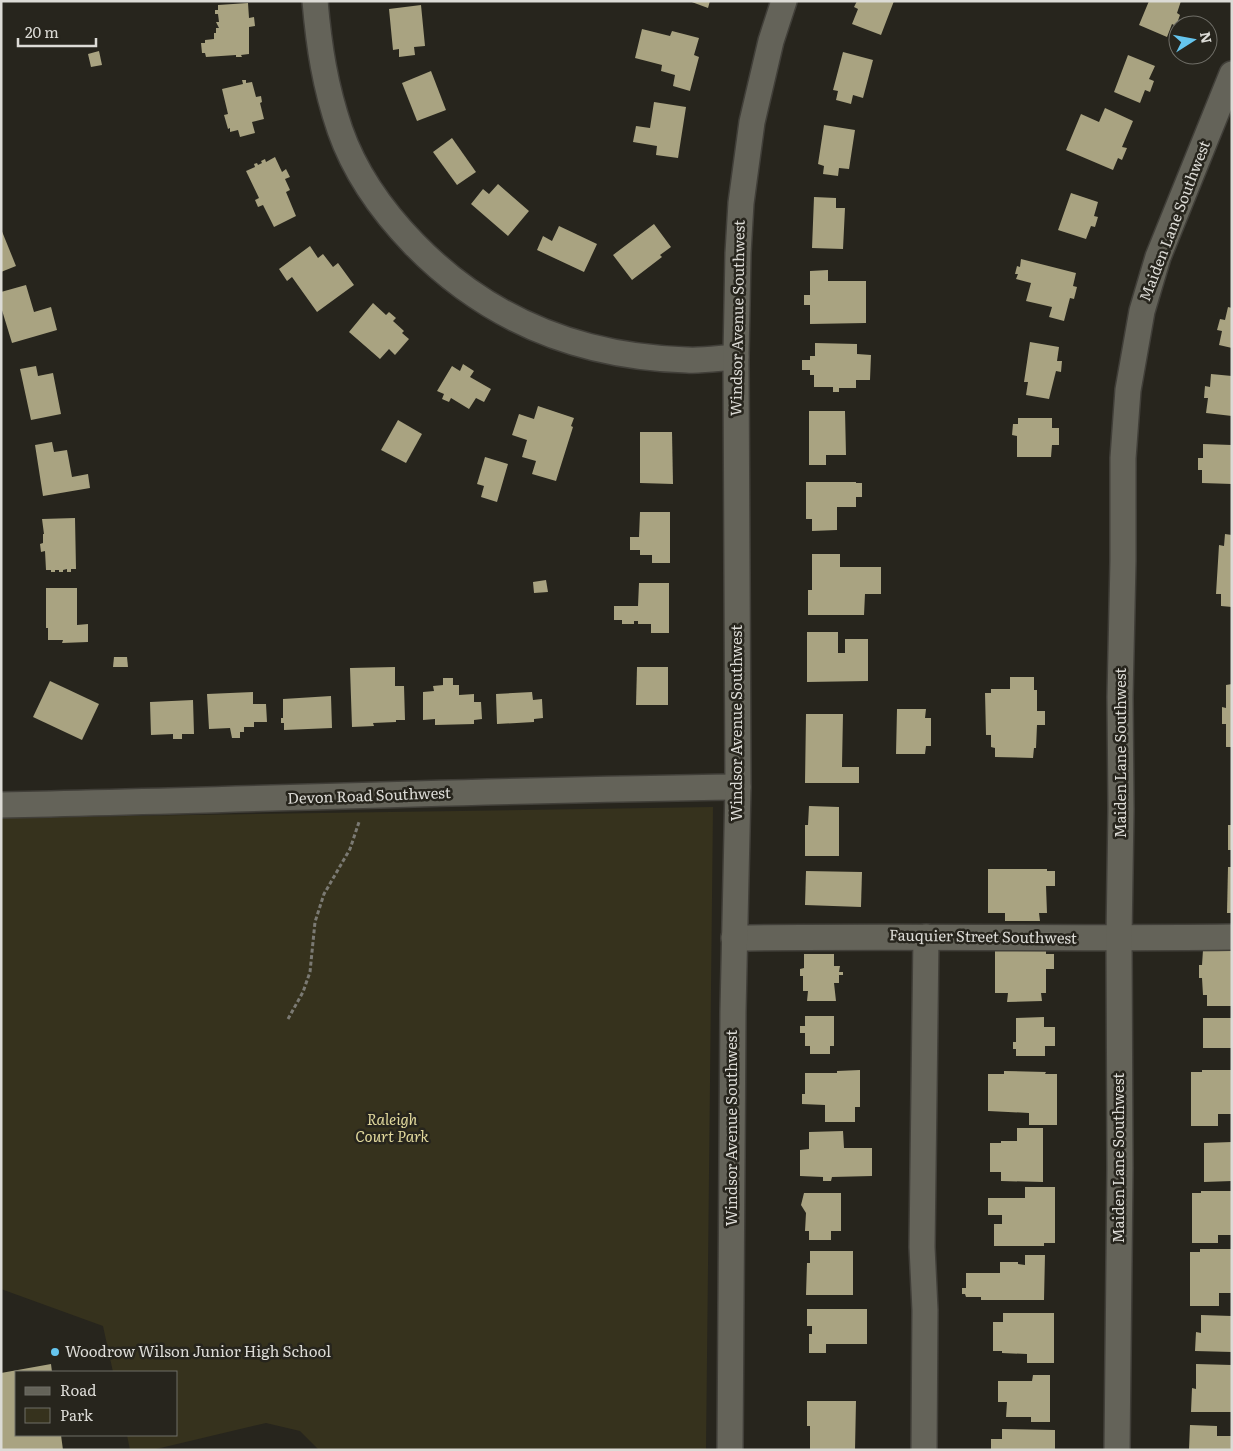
<svg xmlns="http://www.w3.org/2000/svg" width="1233" height="1451" font-family="Literata,serif">
<rect width="100%" height="100%" fill="#27251d"/>
<polygon fill="#36321d" points="713,807 706,1450 319,1450 300,1431 266,1423 152,1450 130,1450 127,1435 176,1435 176,1372 113,1372 103,1326 1,1289 1,818"/>
<g fill="#a9a381">
<polygon points="689,1 710,1 708,8"/>
<polygon points="857,1 894,1 881,35 852,24 858,9 854,7"/>
<polygon points="1149,1 1181,1 1177,13 1180,15 1176,26 1172,24 1167,37 1139,25"/>
<polygon points="248,3 249,18 254,17 255,26 249,27 249,54 241,55 242,57 236,57 236,55 206,57 205,53 202,53 201,43 205,43 205,40 214,39 214,33 216,33 216,28 219,28 216,22 219,22 218,14 215,14 215,10 218,10 218,5"/>
<polygon points="421,5 425,46 414,47 415,55 399,57 399,49 393,50 389,9"/>
<polygon points="642,29 670,36 672,31 699,38 694,55 699,57 690,91 673,86 675,75 661,71 662,65 635,58"/>
<polygon points="99,51 102,65 91,67 88,54"/>
<polygon points="843,52 873,60 863,98 853,95 851,104 836,100 838,91 833,90"/>
<polygon points="1128,55 1155,66 1149,79 1154,81 1150,92 1145,90 1140,103 1114,92"/>
<polygon points="431,71 446,110 417,121 402,83"/>
<polygon points="242,80 246,80 246,83 252,82 256,97 261,96 262,102 260,103 264,119 252,122 255,133 240,137 238,130 230,132 230,128 228,129 224,115 228,114 222,89 243,84"/>
<polygon points="654,102 686,107 678,158 656,155 657,146 633,142 636,126 650,128"/>
<polygon points="1105,108 1133,121 1122,147 1127,148 1122,160 1118,158 1113,170 1066,150 1081,114 1099,122"/>
<polygon points="824,125 855,130 849,169 839,168 838,176 823,174 824,166 818,164"/>
<polygon points="452,138 476,172 457,185 433,152"/>
<polygon points="275,157 282,172 286,169 290,177 285,179 290,190 286,192 296,216 274,227 263,205 258,207 255,200 259,198 246,171 255,167 254,164 257,163 258,165 262,163 261,161 265,159 266,162"/>
<polygon points="498,184 529,211 508,236 471,204 483,189 489,194"/>
<polygon points="1071,193 1098,202 1094,216 1098,217 1095,227 1091,226 1086,239 1058,230"/>
<polygon points="814,197 836,198 836,208 845,208 843,249 812,248"/>
<polygon points="654,224 671,247 660,255 662,257 632,280 613,255"/>
<polygon points="559,226 597,244 584,272 537,250 543,236 552,241"/>
<polygon points="1,229 16,266 1,272"/>
<polygon points="310,246 318,258 323,254 333,267 338,263 354,285 317,312 292,277 287,281 279,269"/>
<polygon points="1021,259 1076,273 1073,286 1077,287 1074,299 1070,298 1064,321 1049,317 1052,307 1026,301 1031,283 1016,279 1018,274 1015,274 1017,266 1020,267"/>
<polygon points="828,270 828,281 866,281 866,323 810,324 810,305 804,305 804,295 810,295 810,271"/>
<polygon points="26,285 34,312 51,307 57,330 12,343 1,307 1,292"/>
<polygon points="373,303 386,315 389,312 396,318 393,321 404,331 402,333 409,339 395,355 389,349 380,359 349,332"/>
<polygon points="1228,307 1232,308 1232,348 1219,345 1222,331 1217,330 1220,319 1225,320"/>
<polygon points="1030,342 1059,347 1057,361 1062,361 1061,372 1056,371 1049,399 1026,395 1028,382 1024,382"/>
<polygon points="815,343 857,344 857,354 871,355 870,380 856,380 856,388 839,388 839,392 833,392 833,387 814,387 814,375 810,375 810,370 802,370 802,360 810,360 810,356 815,356"/>
<polygon points="463,364 474,371 470,377 491,389 484,402 476,398 469,409 451,398 449,402 442,399 444,394 437,391 452,366 460,371"/>
<polygon points="36,366 38,376 53,373 61,414 31,420 20,369"/>
<polygon points="1211,374 1232,376 1232,416 1206,413 1208,398 1204,398 1205,386 1210,387"/>
<polygon points="538,406 574,418 571,426 573,427 556,481 532,474 536,461 522,457 527,440 512,435 519,414 534,419"/>
<polygon points="809,411 845,411 846,455 826,455 826,465 809,465"/>
<polygon points="1018,418 1052,418 1052,428 1059,428 1059,445 1052,445 1051,457 1017,457 1017,436 1012,435 1013,424 1018,424"/>
<polygon points="398,420 422,434 406,463 381,450"/>
<polygon points="640,432 672,432 673,484 640,483"/>
<polygon points="52,442 54,452 67,450 72,477 88,474 90,488 43,496 35,445"/>
<polygon points="1203,444 1232,445 1232,484 1202,483 1202,470 1198,470 1198,458 1203,458"/>
<polygon points="485,457 508,464 497,502 481,497 484,486 477,484"/>
<polygon points="806,482 856,482 856,483 862,483 862,497 856,497 856,507 837,507 837,530 812,531 812,519 806,519"/>
<polygon points="640,512 670,512 670,563 652,563 652,555 640,555 640,550 630,550 630,537 639,537"/>
<polygon points="75,518 76,569 71,569 71,572 67,572 67,569 63,570 63,572 59,572 59,570 55,570 55,572 51,572 51,570 46,570 45,551 41,552 40,544 43,543 43,534 44,534 42,519"/>
<polygon points="1225,534 1232,535 1232,607 1221,606 1221,594 1216,594 1219,545 1224,546"/>
<polygon points="812,554 840,554 840,567 881,567 881,594 865,594 864,615 808,615 808,590 812,590"/>
<polygon points="546,580 548,592 534,593 533,582"/>
<polygon points="639,583 669,583 669,633 651,633 651,624 638,624 638,621 634,621 634,624 622,624 622,620 614,620 614,606 638,606"/>
<polygon points="46,588 77,588 77,625 88,624 88,642 62,643 63,640 48,640 48,628 46,628"/>
<polygon points="807,632 838,632 838,653 845,653 845,639 868,639 868,681 807,682"/>
<polygon points="114,657 127,657 128,667 113,667"/>
<polygon points="395,667 395,686 404,686 405,720 396,720 396,722 373,723 374,726 352,727 350,668"/>
<polygon points="637,667 668,667 668,705 636,705"/>
<polygon points="1010,677 1034,677 1034,690 1037,690 1037,711 1045,711 1045,725 1037,725 1036,748 1034,748 1033,758 995,757 995,748 991,747 991,735 986,735 985,693 991,693 991,689 1010,689"/>
<polygon points="443,678 453,678 453,685 459,685 459,695 474,694 474,702 481,702 482,719 474,720 474,724 435,725 435,719 423,720 423,692 434,691 433,686 443,685"/>
<polygon points="50,681 99,704 82,740 33,717"/>
<polygon points="1232,684 1232,747 1226,747 1226,724 1222,724 1222,707 1226,708 1226,685"/>
<polygon points="253,692 253,704 266,704 267,722 254,722 254,727 244,727 244,732 240,732 240,738 232,738 230,728 209,729 207,694"/>
<polygon points="532,692 533,700 542,699 543,718 534,719 534,722 497,724 496,694"/>
<polygon points="331,696 332,728 284,730 284,723 281,723 281,718 283,718 283,699"/>
<polygon points="193,700 194,734 182,734 182,739 173,739 173,734 151,735 150,702"/>
<polygon points="897,709 926,709 925,718 931,718 931,746 926,746 925,754 896,754"/>
<polygon points="806,714 843,714 842,767 859,767 859,783 805,783"/>
<polygon points="809,806 839,807 839,856 805,856 805,825 808,825"/>
<rect x="1228" y="825" width="4" height="25"/>
<polygon points="1228,867 1232,867 1232,913 1227,913"/>
<polygon points="988,869 1047,869 1047,871 1055,871 1055,886 1046,886 1047,913 1039,913 1040,921 1005,921 1005,913 988,913"/>
<polygon points="806,871 862,872 861,907 805,905"/>
<polygon points="995,950 1046,950 1046,954 1054,954 1054,969 1046,969 1046,993 1041,993 1042,1001 1007,1002 1008,993 995,993"/>
<polygon points="1203,950 1232,950 1232,1006 1207,1006 1207,995 1203,995 1202,978 1199,978 1199,965 1202,965"/>
<polygon points="804,954 834,954 834,966 840,966 839,972 843,972 843,975 839,975 839,983 834,983 836,1001 807,1001 808,991 803,991 803,976 800,976 800,969 804,968"/>
<polygon points="805,1016 834,1016 834,1046 830,1046 830,1054 810,1054 810,1046 805,1046 805,1033 800,1033 800,1026 805,1026"/>
<polygon points="1044,1017 1044,1027 1055,1027 1055,1046 1045,1046 1045,1056 1016,1056 1016,1049 1013,1049 1013,1042 1016,1042 1016,1018"/>
<rect x="1203" y="1018" width="29" height="30"/>
<polygon points="860,1070 860,1107 855,1107 855,1122 825,1122 825,1105 802,1104 802,1094 805,1094 805,1073 837,1073 837,1071"/>
<polygon points="1202,1070 1232,1070 1232,1114 1218,1114 1218,1126 1191,1126 1191,1072 1202,1072"/>
<polygon points="1004,1071 1046,1072 1045,1074 1057,1074 1057,1125 1029,1125 1029,1113 988,1111 988,1074 1004,1074"/>
<polygon points="1017,1128 1043,1128 1043,1182 1001,1181 1001,1172 990,1172 990,1143 1001,1143 1001,1141 1017,1141"/>
<polygon points="843,1131 844,1148 872,1148 872,1176 832,1177 831,1181 823,1181 823,1177 800,1176 800,1150 809,1149 809,1132"/>
<polygon points="1232,1142 1232,1181 1204,1182 1204,1143"/>
<polygon points="1025,1187 1055,1187 1055,1243 1044,1243 1044,1246 994,1246 994,1224 1002,1224 1002,1215 988,1215 988,1198 1025,1198"/>
<polygon points="1201,1191 1232,1191 1232,1235 1218,1235 1218,1243 1192,1243 1192,1193 1201,1193"/>
<polygon points="804,1193 841,1193 841,1231 831,1231 831,1240 809,1240 809,1231 805,1231 806,1213 801,1205"/>
<polygon points="1200,1249 1232,1249 1232,1293 1219,1293 1219,1306 1190,1306 1190,1252 1200,1252"/>
<polygon points="810,1251 853,1251 853,1295 806,1295 807,1263 810,1263"/>
<polygon points="1025,1255 1045,1255 1044,1300 981,1300 981,1297 966,1297 965,1294 962,1294 962,1288 966,1288 966,1273 1000,1273 1000,1262 1018,1262 1018,1264 1025,1265"/>
<polygon points="807,1309 867,1309 867,1344 826,1344 826,1353 809,1353 809,1334 812,1334 812,1326 807,1326"/>
<polygon points="1003,1313 1054,1313 1054,1363 1027,1363 1027,1354 1002,1353 1002,1351 993,1351 993,1322 1003,1322"/>
<polygon points="1201,1315 1232,1316 1232,1352 1195,1351 1196,1332 1201,1333"/>
<polygon points="51,1364 52,1372 16,1372 16,1435 61,1435 63,1450 1,1450 1,1373"/>
<polygon points="1196,1364 1232,1365 1232,1412 1191,1412 1192,1388 1196,1389"/>
<polygon points="1033,1375 1050,1375 1050,1422 1031,1422 1031,1417 1006,1417 1007,1402 998,1402 998,1381 1032,1381"/>
<polygon points="807,1401 856,1401 855,1450 810,1450 810,1426 807,1426"/>
<polygon points="1190,1425 1217,1426 1217,1436 1232,1436 1232,1450 1189,1450"/>
<polygon points="1002,1429 1055,1430 1055,1450 991,1450 991,1439 1002,1439"/>
</g>
<g fill="none" stroke-linecap="round" stroke-linejoin="round">
<g stroke="#413f39" stroke-width="28">
<g id="minor">
<path d="M315 1C319 47 325 86 340 130 355 173 383 212 414 244 489 321 580 357 687 360 703 361 720 358 736 357"/>
<path d="M1 805C247 800 492 790 738 787"/>
<path d="M734 938C900 936 1066 939 1232 937"/>
<polyline points="730,1450 733,1011 738,787 736,357 738,253 741,203 752,122 771,41 784,1"/>
<polyline points="924,1450 925,1310 922,1247 926,937"/>
<polyline points="1117,1450 1120,1168 1119,938 1121,809 1120,697 1123,561 1123,458 1128,390 1142,311 1158,257 1232,74"/>
</g>
</g>
<polyline stroke="#7b7a73" stroke-width="3" stroke-dasharray="4 2.5" stroke-linecap="butt" points="288,1019 303,992 310,972 315,922 324,894 350,849 359,822"/>
<use href="#minor" stroke="#646359" stroke-width="25"/>
</g>
<circle fill="#65c5ee" stroke="#27251d" stroke-width="2" cx="55" cy="1352" r="5"/>
<g text-anchor="middle" stroke-width="5" stroke-linejoin="round" paint-order="stroke">
<g font-size="15" fill="#dcdbd6" stroke="#27251d">
<text transform="translate(1175 221) rotate(-69)" y="5">Maiden Lane Southwest</text>
<text transform="translate(738 318) rotate(-89)" y="5">Windsor Avenue Southwest</text>
<text transform="translate(737 723) rotate(-90)" y="5">Windsor Avenue Southwest</text>
<text transform="translate(1121 753) rotate(-90)" y="5">Maiden Lane Southwest</text>
<text transform="translate(369 796) rotate(-2)" y="5">Devon Road Southwest</text>
<text transform="translate(983 937) rotate(1)" y="5">Fauquier Street Southwest</text>
<text transform="translate(732 1128) rotate(-90)" y="5">Windsor Avenue Southwest</text>
<text transform="translate(1119 1158) rotate(-90)" y="5">Maiden Lane Southwest</text>
</g>
<g font-size="15" font-style="italic" fill="#e2d99d" stroke="#27251d">
<text x="392" y="1125">Raleigh<tspan x="392" dy="17">Court Park</tspan></text>
</g>
<g font-size="15" fill="#dcdbd6" stroke="#27251d" text-anchor="start">
<text x="65" y="1357">Woodrow Wilson Junior High School</text>
</g>
</g>
<rect width="1233" height="1451" fill="none" stroke="#dcdbd6" stroke-width="5"/>
<rect x="15" y="1371" width="162" height="65" fill="#27251d" stroke="#6f6e67"/>
<rect x="25" y="1387" width="25" height="8" fill="#646359" stroke="#6f6e67"/>
<text x="60" y="1396" font-size="15" fill="#dcdbd6">Road</text>
<rect x="25" y="1408" width="25" height="15" fill="#36321d" stroke="#6f6e67"/>
<text x="60" y="1421" font-size="15" fill="#dcdbd6">Park</text>
<g transform="translate(1193 40) rotate(79)"><circle r="24" fill="#27251d" stroke="#6f6e67"/>
<path d="M0-4L9 19L0 12L-9 19Z" fill="#65c5ee"/>
<text y="-8" font-size="14" font-weight="bold" text-anchor="middle" fill="#dcdbd6">N</text>
</g>
<path d="M18 38v8h78v-8" fill="none" stroke="#dcdbd6" stroke-width="2.5"/>
<text x="25" y="38" font-size="15" fill="#dcdbd6" stroke="#27251d" stroke-width="4" paint-order="stroke">20 m</text>
</svg>
